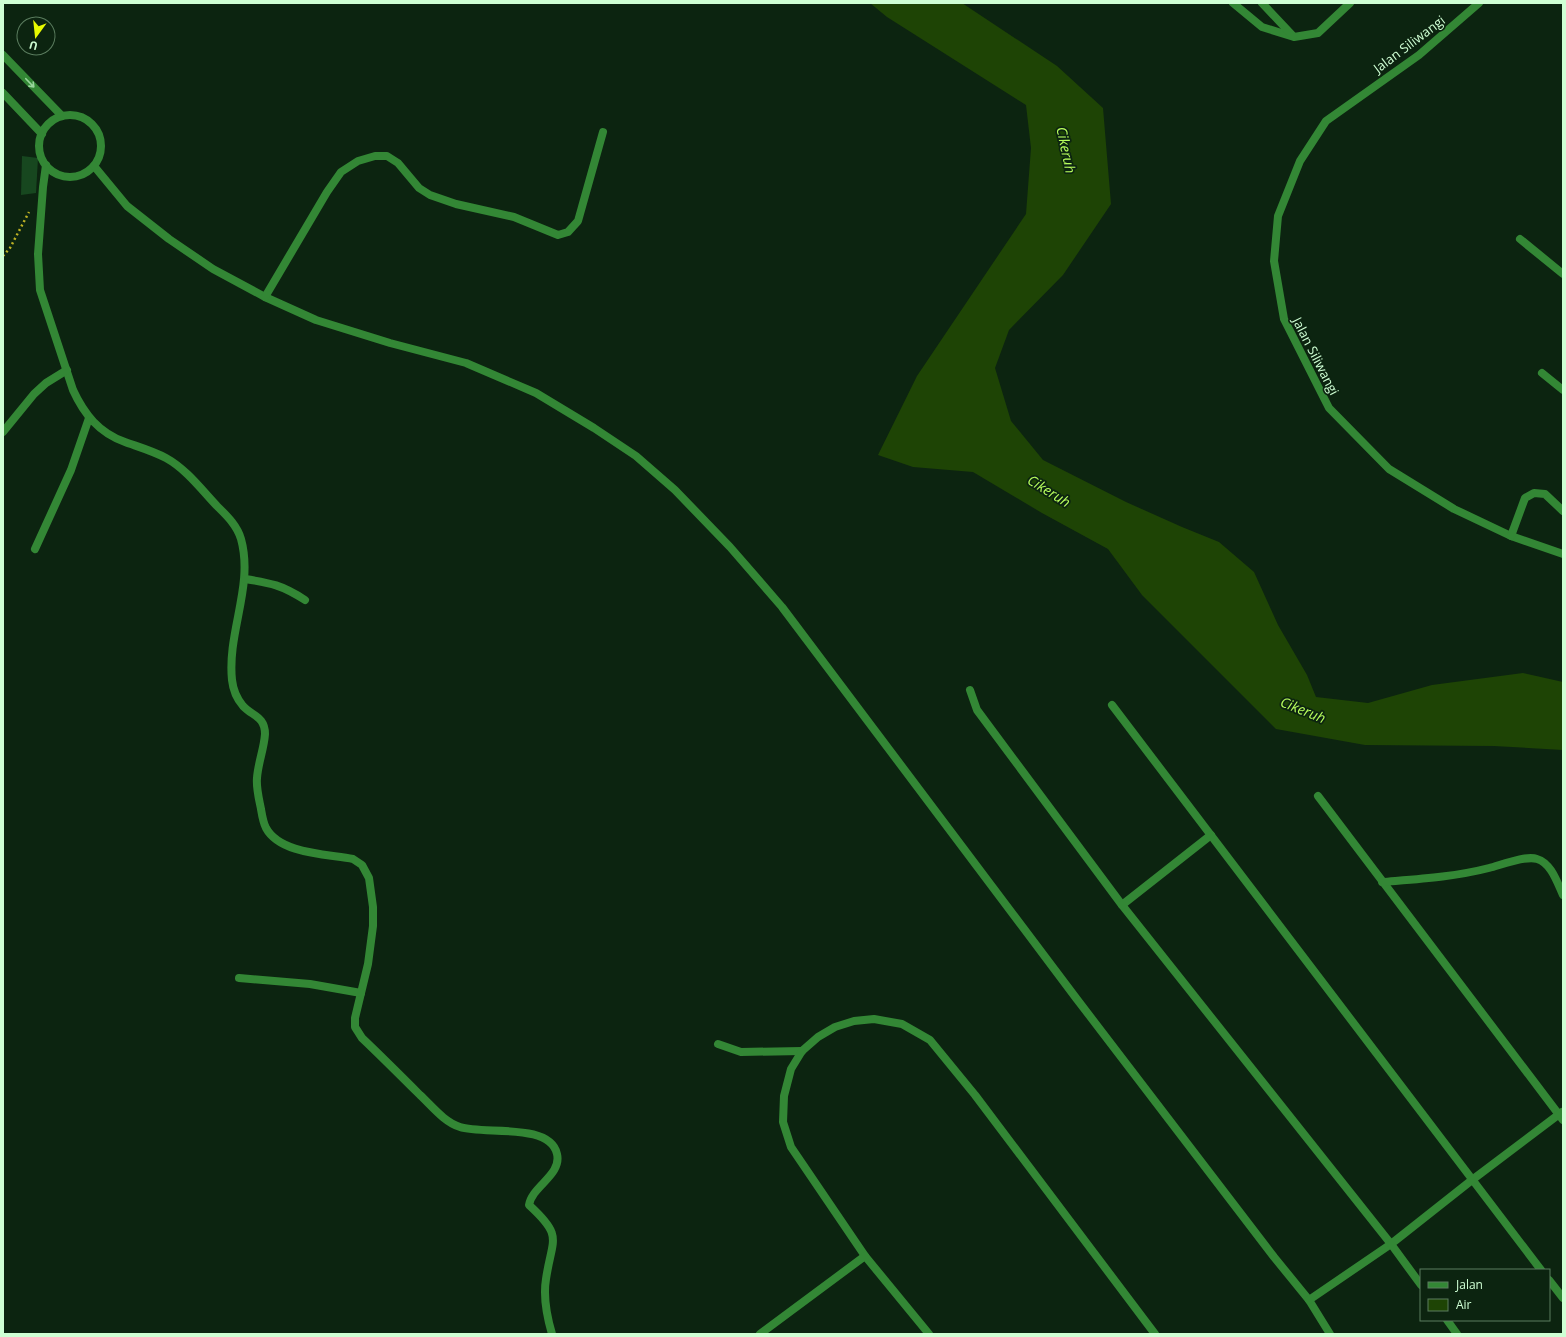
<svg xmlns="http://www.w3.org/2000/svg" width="1566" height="1337" font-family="'Open Sans',sans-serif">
<rect width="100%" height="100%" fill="#0c2410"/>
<polygon fill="#1e4405" points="870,3 962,3 1057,66 1103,108 1111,204 1063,275 1009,330 995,368 1011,421 1043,460 1126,502 1182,527 1219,542 1254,572 1278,625 1307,675 1316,697 1368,703 1432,685 1523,673 1563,682 1563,750 1494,746 1365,745 1276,729 1142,595 1108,549 1042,513 973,472 913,467 878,455 917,376 1026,214 1031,148 1026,105 887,17"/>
<polygon fill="#17471f" points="22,156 38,158 36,193 21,195"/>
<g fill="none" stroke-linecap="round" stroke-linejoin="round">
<polyline stroke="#beb224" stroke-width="2.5" stroke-dasharray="2 3" stroke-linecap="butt" points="3,256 10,248 29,212"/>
<g stroke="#338735" stroke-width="8">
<polyline points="1233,3 1262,27 1294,37 1318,33 1350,3"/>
<polyline points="1262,3 1293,36"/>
<polyline points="1479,3 1419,55 1326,121 1300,161 1278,216 1274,261 1284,319 1329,408 1389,469 1454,509 1511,536 1563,554"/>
<polyline points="3,55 62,116"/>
<polyline points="3,93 42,134"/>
<circle cx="70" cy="146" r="31"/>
<path d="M46 165 43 187 38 254 40 290 73 390C84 414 99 433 125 442 139 447 153 451 166 458 186 469 201 489 217 506 226 515 237 525 241 539 254 586 227 632 232 680 233 689 237 699 243 706 252 716 265 716 265 734 264 749 258 763 257 778 256 788 259 799 261 809 262 815 263 822 266 828 280 854 327 854 353 859L362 865 369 878 373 907V926L368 964 355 1018V1027L362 1038C382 1057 401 1076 420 1095 432 1106 444 1122 460 1127 483 1135 550 1122 557 1154 562 1175 532 1186 529 1205 564 1237 552 1238 546 1279 543 1297 547 1317 552 1334"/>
<polyline points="94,166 127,206 169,239 213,269 265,297 316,320 390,343 466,363 536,393 594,428 636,456 675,490 730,547 782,607 1076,998 1274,1257 1309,1300 1330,1334"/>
<polyline points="1520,239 1563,274"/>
<polyline points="265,297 327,192 341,172 358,161 375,156 387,156 398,163 419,188 430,195 456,204 514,217 558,235 568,232 578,221 603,132"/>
<polyline points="1542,373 1563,390"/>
<polyline points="3,432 34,394 46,383 67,370"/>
<polyline points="1511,536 1525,498 1534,493 1545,494 1563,511"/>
<polyline points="35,549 71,470 89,418"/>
<path d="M245 579C271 583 282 585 305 600"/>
<polyline points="970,690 977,710 1122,905 1391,1244 1309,1300"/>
<polyline points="1112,705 1541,1270"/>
<polyline points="1318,796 1563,1120"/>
<path d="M1382 882C1418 879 1454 877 1489 868 1501 865 1526 855 1537 859 1551 863 1557 882 1563 895"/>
<polyline points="1122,905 1211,835"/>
<polyline points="239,978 310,984 361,993"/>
<polyline points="718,1044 741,1052 802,1051"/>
<polyline points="865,1256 791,1147 783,1122 784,1096 791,1069 802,1051 818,1037 835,1027 854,1021 874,1019 902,1024 930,1040 975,1095 1155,1334"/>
<polyline points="1549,1280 1563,1298"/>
<polyline points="1421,1285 1391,1244 1472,1180 1562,1112"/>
<polyline points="1447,1320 1457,1334"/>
<polyline points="760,1334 865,1256 929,1334"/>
</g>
</g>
<defs><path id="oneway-shaft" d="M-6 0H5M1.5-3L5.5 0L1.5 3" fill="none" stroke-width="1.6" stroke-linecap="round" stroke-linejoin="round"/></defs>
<use stroke="#98d59c" href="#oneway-shaft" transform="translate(30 83) rotate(46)"/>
<g text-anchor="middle" stroke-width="3.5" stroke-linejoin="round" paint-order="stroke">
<g font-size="13" fill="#cfffd4" stroke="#0c2410">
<text transform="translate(1409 44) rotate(-37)" y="5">Jalan Siliwangi</text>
<text transform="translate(1316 356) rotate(63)" y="5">Jalan Siliwangi</text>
</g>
<g font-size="14" font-style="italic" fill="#b8ff5d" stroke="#0c2410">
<text transform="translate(1066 150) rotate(78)" y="5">Cikeruh</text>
<text transform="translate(1049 491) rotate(32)" y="5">Cikeruh</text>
<text transform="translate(1303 710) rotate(22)" y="5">Cikeruh</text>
</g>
</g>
<rect width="1566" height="1337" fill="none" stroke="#cfffd4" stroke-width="8"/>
<rect x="1420" y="1269" width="130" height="52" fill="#0c2410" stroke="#5a7c5e"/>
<rect x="1428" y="1282" width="20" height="6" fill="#338735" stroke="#5a7c5e"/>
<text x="1456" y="1289" font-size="12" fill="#cfffd4">Jalan</text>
<rect x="1428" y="1299" width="20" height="12" fill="#1e4405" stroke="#5a7c5e"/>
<text x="1456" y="1309" font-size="12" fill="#cfffd4">Air</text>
<g transform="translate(36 36) rotate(195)"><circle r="19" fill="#0c2410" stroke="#5a7c5e"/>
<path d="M0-3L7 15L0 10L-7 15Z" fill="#e7fa00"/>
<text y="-6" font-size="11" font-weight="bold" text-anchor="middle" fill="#cfffd4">U</text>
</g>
</svg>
